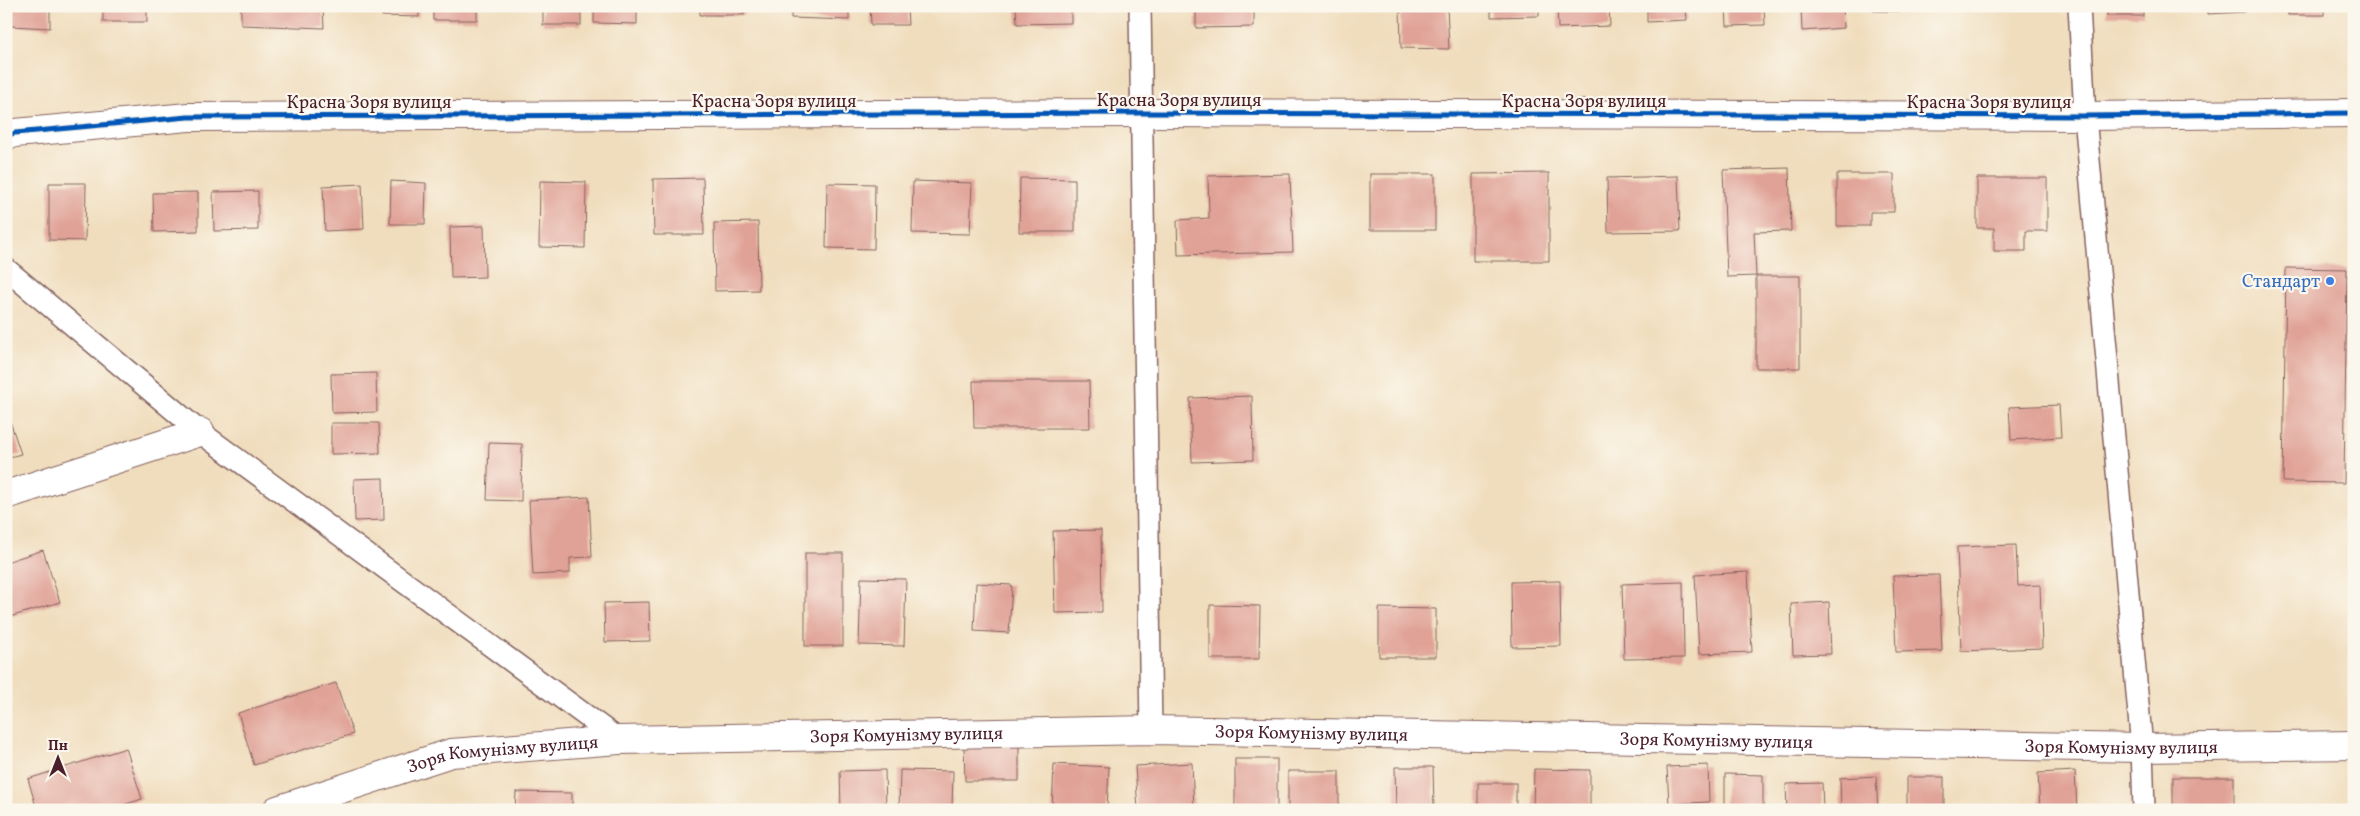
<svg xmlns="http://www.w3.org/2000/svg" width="2360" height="816" font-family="Vollkorn,serif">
<rect width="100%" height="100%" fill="#fbf7ec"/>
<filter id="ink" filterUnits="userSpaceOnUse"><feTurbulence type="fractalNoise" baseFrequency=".02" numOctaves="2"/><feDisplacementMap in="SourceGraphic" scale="10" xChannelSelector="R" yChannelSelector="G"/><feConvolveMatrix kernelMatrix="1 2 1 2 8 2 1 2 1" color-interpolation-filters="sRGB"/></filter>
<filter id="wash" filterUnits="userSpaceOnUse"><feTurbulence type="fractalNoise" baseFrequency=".0096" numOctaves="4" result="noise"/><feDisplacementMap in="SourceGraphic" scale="20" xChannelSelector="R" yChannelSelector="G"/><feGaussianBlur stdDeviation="1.12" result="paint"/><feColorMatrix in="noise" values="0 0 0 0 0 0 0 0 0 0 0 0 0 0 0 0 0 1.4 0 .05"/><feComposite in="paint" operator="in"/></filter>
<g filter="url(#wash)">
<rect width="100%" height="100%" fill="#f0ddbd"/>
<g id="blocks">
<g fill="#e0a196">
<polygon points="11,6 50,6 50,28 10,26"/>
<rect x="103" y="6" width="44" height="16"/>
<polygon points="241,6 323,6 324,28 241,25"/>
<polygon points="382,6 419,6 419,17 382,16"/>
<rect x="433" y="6" width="44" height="14"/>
<rect x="543" y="6" width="38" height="19"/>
<polygon points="594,6 637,6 637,24 594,23"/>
<rect x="700" y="6" width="44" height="9"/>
<polygon points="791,6 849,6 849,20 791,18"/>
<polygon points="870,6 907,6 908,25 871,25"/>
<polygon points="1016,6 1071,6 1071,23 1017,24"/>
<polygon points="1196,6 1254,6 1254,27 1196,28"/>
<polygon points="1400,6 1447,6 1449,49 1401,48"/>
<polygon points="1491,6 1539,6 1539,16 1491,17"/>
<polygon points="1557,6 1609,6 1610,26 1558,28"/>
<polygon points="1647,6 1686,6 1687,20 1647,22"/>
<polygon points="1726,6 1764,6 1765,25 1727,26"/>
<polygon points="1801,6 1843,6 1844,28 1802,31"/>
<polygon points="1874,6 1917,6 1917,12 1874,11"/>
<rect x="2107" y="6" width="36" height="10"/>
<polygon points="2208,6 2245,6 2245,12 2208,14"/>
<rect x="2288" y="6" width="36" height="9"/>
<polygon points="1789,168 1791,231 1754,232 1756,276 1800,276 1800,368 1756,368 1756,276 1727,277 1723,170"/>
<polygon points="1549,173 1549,261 1473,261 1473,174"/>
<polygon points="1290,174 1293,252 1178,255 1177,220 1209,218 1208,176"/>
<rect x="1370" y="174" width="65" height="56"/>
<polygon points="1837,174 1894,174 1894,212 1870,212 1870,226 1837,226"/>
<polygon points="1678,176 1680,231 1608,232 1607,178"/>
<polygon points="703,178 704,235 654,235 653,179"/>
<polygon points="1020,178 1075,179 1075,232 1019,232"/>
<polygon points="1977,178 2047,178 2047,231 2026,231 2026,251 1994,251 1994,228 1977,228"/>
<polygon points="391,181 426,183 425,224 390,224"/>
<polygon points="540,181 586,182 585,248 539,247"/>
<polygon points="913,181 972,183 970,234 912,233"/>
<polygon points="49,183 86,183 85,241 49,240"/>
<polygon points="827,183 875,184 874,249 826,248"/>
<polygon points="362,184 364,229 325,231 323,186"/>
<polygon points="258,191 258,230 214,231 213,192"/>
<polygon points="198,192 198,231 154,232 153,193"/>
<polygon points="758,222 759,290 715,291 714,223"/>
<polygon points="484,226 485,277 451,278 450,227"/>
<polygon points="2286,268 2347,269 2344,483 2283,482"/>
<polygon points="376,373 377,412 332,413 331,374"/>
<polygon points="973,381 1089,381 1090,428 974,428"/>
<polygon points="1252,396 1253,460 1192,462 1190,398"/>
<polygon points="2059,405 2061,437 2011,440 2009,407"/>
<polygon points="6,409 21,454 6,458"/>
<polygon points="331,423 379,423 380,453 331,454"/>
<polygon points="489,443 522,444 521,501 487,500"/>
<polygon points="383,478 384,520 355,521 354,479"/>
<polygon points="589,497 592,557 570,558 570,573 533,575 529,500"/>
<polygon points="1101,530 1102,612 1055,613 1053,531"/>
<polygon points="2016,545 2018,586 2040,585 2042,648 1961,651 1957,547"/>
<polygon points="43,550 60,602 6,618 6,562"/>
<rect x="805" y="553" width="38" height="93"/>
<polygon points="1748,572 1752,652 1699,654 1695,575"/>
<polygon points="1939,575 1942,651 1896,652 1893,576"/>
<polygon points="861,578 906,579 904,646 859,645"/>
<polygon points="1560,581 1561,646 1512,647 1511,582"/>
<polygon points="1683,582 1684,658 1624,659 1622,584"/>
<polygon points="976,583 1012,585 1009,633 974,631"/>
<polygon points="649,602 650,641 605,642 604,603"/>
<polygon points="1829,602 1831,654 1793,655 1791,604"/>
<polygon points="1210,605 1260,606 1259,659 1210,659"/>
<polygon points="1379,608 1436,609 1436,657 1379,657"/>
<polygon points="336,683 353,734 254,765 238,713"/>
<polygon points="964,744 1019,744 1019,781 965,781"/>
<polygon points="126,748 142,799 107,810 37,810 28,779"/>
<rect x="1235" y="759" width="42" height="51"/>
<polygon points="1192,763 1194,810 1138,810 1135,766"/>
<polygon points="1054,764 1109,767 1107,810 1052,810"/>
<polygon points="1708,765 1709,802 1669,804 1667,767"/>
<polygon points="1395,767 1433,767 1434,810 1396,810"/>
<polygon points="1534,769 1590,770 1590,810 1533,810"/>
<polygon points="885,770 886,809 841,810 840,771"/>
<polygon points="900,770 953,771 952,810 899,810"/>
<rect x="1288" y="771" width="51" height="39"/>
<polygon points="2075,771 2077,810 2040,810 2038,773"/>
<polygon points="1725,774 1763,775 1763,810 1725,810"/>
<polygon points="1876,776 1878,810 1841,810 1840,778"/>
<rect x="1907" y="777" width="37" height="33"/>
<rect x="2173" y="777" width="61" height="33"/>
<rect x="1478" y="783" width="38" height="27"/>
<polygon points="1822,783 1823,810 1787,810 1786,784"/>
<polygon points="516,792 572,793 572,810 515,810"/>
</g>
</g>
</g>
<g filter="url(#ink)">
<use href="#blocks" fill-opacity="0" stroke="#84625e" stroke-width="1"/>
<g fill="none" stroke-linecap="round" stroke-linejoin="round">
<g stroke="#84625e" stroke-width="24">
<g id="service">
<polyline points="1140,6 1151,730"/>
<polyline points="2079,6 2085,116 2142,748 2144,810"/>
<polyline points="6,269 200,432 619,740"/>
</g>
</g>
<g stroke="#84625e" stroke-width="30">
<g id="minor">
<polyline points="6,136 15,133 188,117 1143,113 2085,116 2354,113"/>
<polyline points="6,495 200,432"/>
<path id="s1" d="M277 810 451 753 619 740 1151 730 2142 748 2354 745"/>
</g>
</g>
<use href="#service" stroke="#fff" stroke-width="21"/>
<use href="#minor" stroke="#fff" stroke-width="28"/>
<g stroke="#fbf7ec" stroke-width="8">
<polyline id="cycleway" points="6,136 15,133 188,117 1143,113 2085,116 2354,113"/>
</g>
<use href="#cycleway" stroke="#0057b8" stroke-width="5"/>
</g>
</g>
<circle fill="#3f7fe0" stroke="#fbf7ec" stroke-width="2" cx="2330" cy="281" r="5"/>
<g text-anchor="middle" stroke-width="4.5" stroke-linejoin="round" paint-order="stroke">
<g font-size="18" fill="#4a1f2b" stroke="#fbf7ec">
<text x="1179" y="106">Красна Зоря вулиця</text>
<text x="774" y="107">Красна Зоря вулиця</text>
<text x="1584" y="107">Красна Зоря вулиця</text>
<text x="369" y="108">Красна Зоря вулиця</text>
<text x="1989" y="108">Красна Зоря вулиця</text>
<text dy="6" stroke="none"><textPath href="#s1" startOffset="1044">Зоря Комунізму вулиця</textPath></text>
<text dy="6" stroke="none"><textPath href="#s1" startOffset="639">Зоря Комунізму вулиця</textPath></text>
<text dy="6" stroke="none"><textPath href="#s1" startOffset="1449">Зоря Комунізму вулиця</textPath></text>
<text dy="6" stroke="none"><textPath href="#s1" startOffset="1854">Зоря Комунізму вулиця</textPath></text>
<text dy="6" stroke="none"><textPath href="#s1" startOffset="234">Зоря Комунізму вулиця</textPath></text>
</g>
<g font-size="18" fill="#366cbe" stroke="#fbf7ec" text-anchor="end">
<text x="2320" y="287">Стандарт</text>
</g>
</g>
<rect width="2360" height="816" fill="none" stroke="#fbf7ec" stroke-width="25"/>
<g transform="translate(58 758)" stroke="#fbf7ec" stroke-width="4" paint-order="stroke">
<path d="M0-4L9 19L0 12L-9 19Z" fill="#4a1f2b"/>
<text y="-8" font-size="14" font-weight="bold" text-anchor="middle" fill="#4a1f2b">Пн</text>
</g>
</svg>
